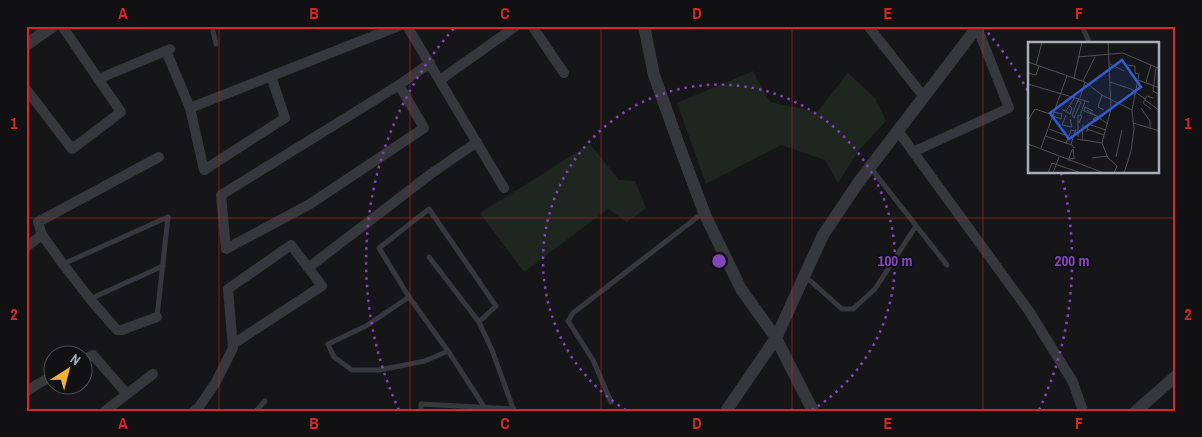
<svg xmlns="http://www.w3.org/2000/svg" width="1202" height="437" font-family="'Archivo Narrow',sans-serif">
<rect width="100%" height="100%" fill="#161618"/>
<g fill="#1e261f">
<polygon points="753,71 770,102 817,112 848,73 875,98 886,121 859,150 838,183 825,160 781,145 706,184 677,103"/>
<polygon points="590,144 619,180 635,181 646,208 627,222 608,209 524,272 480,213"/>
</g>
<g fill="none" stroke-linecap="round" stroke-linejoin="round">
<g stroke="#37383d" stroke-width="5">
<polyline points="212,26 216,44"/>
<polyline points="1082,26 1090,44"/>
<polyline points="870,167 947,265"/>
<polyline points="429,257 479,322 492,350 514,411"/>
<polyline points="63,264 168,217"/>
<polyline points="806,277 842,309 853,309 875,289 916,226"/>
<polyline points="409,297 366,326 328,344 334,357 352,370 379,370 425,361 448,351"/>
<polyline points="90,299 163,266"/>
<polyline points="157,317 168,217"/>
<polyline points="479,322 496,306 429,209 379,248 409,297 448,351 485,408"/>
<polyline points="611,402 593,360 568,321 573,313 704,212"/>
<polyline points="256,411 265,401"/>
<polyline points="421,411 421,404 514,409"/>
</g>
<g stroke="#37383d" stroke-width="10">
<polyline points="407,26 504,188"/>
<polyline points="532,26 564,73"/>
<polyline points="868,26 924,97"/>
<polyline points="166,51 190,108 204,170 285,118 271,76"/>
<polyline points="98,79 170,49"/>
<polyline points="440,80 516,26"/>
<polyline points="399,85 424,128 310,204 226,249 221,195 399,85 430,63"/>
<polyline points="26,89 72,149 121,112 62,26"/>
<polyline points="190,108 399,26"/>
<polyline points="898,131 1029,311 1073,382 1083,411"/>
<polyline points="913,152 1009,108 977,27"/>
<polyline points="26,247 42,235"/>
<polyline points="308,268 432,173 477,142"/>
<polyline points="157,317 122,330 117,330 90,299 63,264 42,235 38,222 159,157"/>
<polyline points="82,360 93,355 127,394"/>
<polyline points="26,392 36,385 52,376"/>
<polyline points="105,411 153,374"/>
<polyline points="194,411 199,407 216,382 233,348 228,289 291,245 322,286 233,344"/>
</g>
<g stroke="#37383d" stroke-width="12">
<polyline points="644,26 654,75 684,159 706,217 741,289 776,338 813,411"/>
<polyline points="26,45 53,26"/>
<polyline points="726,411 776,338 823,235 858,183 978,26"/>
<polyline points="1136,411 1176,376"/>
</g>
</g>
<path fill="none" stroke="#d62828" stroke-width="1" stroke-opacity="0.55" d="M219 26V411M410 26V411M601 26V411M792 26V411M983 26V411M26 218H1176"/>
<g fill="none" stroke="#8446be" stroke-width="2.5" stroke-dasharray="2.5 5">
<path d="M626 410A176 176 0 1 1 812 410"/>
<path d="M399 410A353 353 0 0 1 455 27M983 27A353 353 0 0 1 1029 93M1061 173A353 353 0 0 1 1039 410"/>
</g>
<g transform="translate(1028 42)">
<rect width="131" height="131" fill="#161618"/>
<path fill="none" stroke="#505258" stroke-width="1" d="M80 0 83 67 74 101 80 116 89 124 86 131M50 15 95 11 132 27M0 20 57 40 74 53 104 68M82 22 96 29M8 23 14 0M128 25 125 49 132 53M0 31 8 33 11 24M46 36 54 0M110 38 132 46M55 39 67 15M82 40 103 47 117 57M118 40 123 23M0 42 61 60M74 53 70 65 76 68M52 56 57 40M117 58 132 69M50 59 53 60 46 76 44 73 51 56M113 66 122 79V87M34 67 42 72 44 66 42 64M123 67 115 61 119 54 125 56M59 68 80 82M38 69 47 55M65 69 57 65 56 69 69 74M38 73 34 83 44 85 42 77M25 74 33 77 34 72 26 70M52 74 57 59M70 74 65 77 67 80 77 72M1 77 7 67 25 73M105 81 132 89M21 87 37 93M59 87 76 93M59 90 60 82 78 88M17 94 44 103 46 106M50 95V73L54 74 51 81M49 97 74 101M54 98 55 83M0 102 76 131M38 102 43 88 47 89M43 102 48 87M13 106 39 34M88 115 94 88M64 116 79 114M41 119V116L44 108 45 107 46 117 41 116M20 131 24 121 53 131M25 131 31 115M96 131 103 109 106 87 104 68 111 32 107 31V24L99 23"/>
<path fill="#325cd3" fill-opacity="0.15" stroke="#325cd3" stroke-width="2.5" d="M94 18 113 45 41 97 22 71Z"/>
<rect width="131" height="131" fill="none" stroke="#a8adb8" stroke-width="2.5"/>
</g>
<circle cx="719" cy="261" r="8" fill="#8446be" stroke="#111113" stroke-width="2.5"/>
<g font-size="15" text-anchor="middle" font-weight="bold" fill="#8446be" stroke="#111113" stroke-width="4" stroke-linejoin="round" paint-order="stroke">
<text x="895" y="266">100 m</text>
<text x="1072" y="266">200 m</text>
</g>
<rect width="1202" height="437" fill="none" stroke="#111113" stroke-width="55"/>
<g transform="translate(68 370) rotate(36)"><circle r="24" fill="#111113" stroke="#4d4f55"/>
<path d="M0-4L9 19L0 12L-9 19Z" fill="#f2b134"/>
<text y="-8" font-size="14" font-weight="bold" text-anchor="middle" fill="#a8adb8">N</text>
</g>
<rect x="28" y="28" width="1146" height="382" fill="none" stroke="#d62828" stroke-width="2"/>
<g font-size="16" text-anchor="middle" font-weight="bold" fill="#d62828">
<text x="123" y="19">A</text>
<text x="314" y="19">B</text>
<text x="505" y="19">C</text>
<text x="697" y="19">D</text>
<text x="888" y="19">E</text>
<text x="1079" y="19">F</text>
<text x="14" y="129">1</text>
<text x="1188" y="129">1</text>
<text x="14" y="320">2</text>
<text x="1188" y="320">2</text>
<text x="123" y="429">A</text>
<text x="314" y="429">B</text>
<text x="505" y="429">C</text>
<text x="697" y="429">D</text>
<text x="888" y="429">E</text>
<text x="1079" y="429">F</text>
</g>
</svg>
